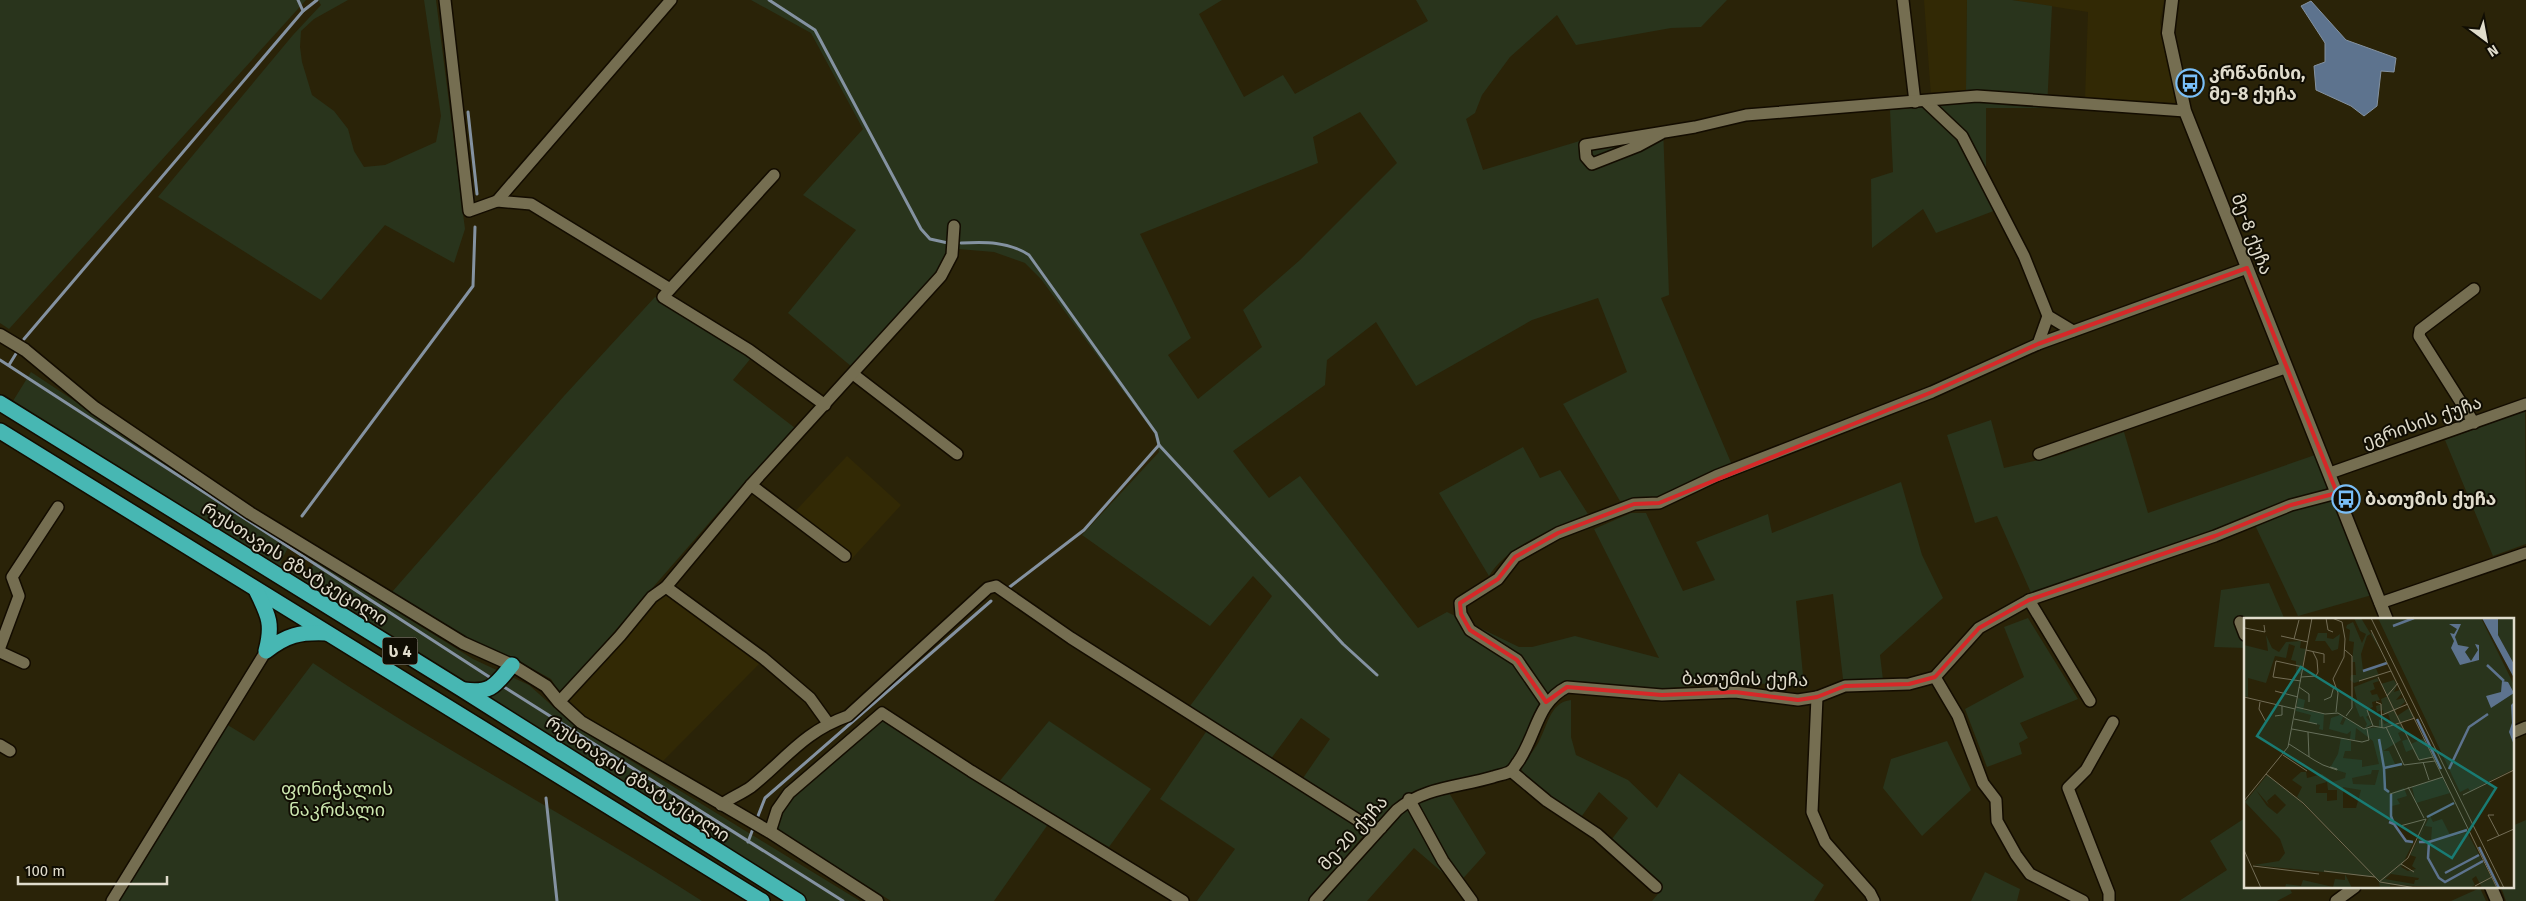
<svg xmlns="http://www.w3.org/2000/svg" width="2526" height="901" font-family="'Fira Sans','Noto Sans Georgian',sans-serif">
<rect width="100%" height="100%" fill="#2a2308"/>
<g fill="#322905">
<polygon points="1924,0 1967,0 1966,91 1931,96"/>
<polygon points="2012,0 2164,0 2160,22 2177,103 2085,98 2088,12"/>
<polygon points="847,456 901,505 847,564 788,519"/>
<polygon points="664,592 760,663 661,763 592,723 569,700"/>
</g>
<g fill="#29341c" fill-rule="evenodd">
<polygon points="0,0 306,0 9,329 0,323"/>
<polygon points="318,0 348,0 314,19 301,31 300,47 302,62 312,95 334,111 348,129 354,151 364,167 385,165 436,142 441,116 424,0 436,0 465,229 454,263 385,225 321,300 158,197 293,35 321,5"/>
<path d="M751 0H1222L1199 14 1244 97 1283 75 1295 94 1428 21 1416 0H1727L1701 27 1671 28 1576 45 1557 15 1510 57 1482 95 1475 113 1466 119 1483 170 1593 137 1663 126 1669 295 1661 298 1732 465 1660 498 1620 501 1563 404 1627 372 1598 298 1532 320 1416 386 1376 322 1327 360 1325 385 1233 451 1269 498 1300 476 1418 628 1447 612 1519 647H1532L1575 636 1659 658 1594 529 1631 513H1646L1683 591 1715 580 1696 542 1768 514 1772 533 1901 482 1922 555 1943 598 1880 655 1883 680 1843 679 1833 594 1796 601 1804 686 1734 682 1659 689 1552 692 1524 747 1509 768 1410 795 1395 804 1374 826 1301 781 1330 739 1301 718 1270 760 1190 706 1272 596 1253 576 1210 626 1082 535 1159 452 1154 433 1041 279 1025 263 994 252 946 248V258L932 277 852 367 788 313 856 230 803 195 863 129 811 33ZM1360 112 1397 163 1300 260 1243 310 1262 347 1198 399 1168 355 1191 338 1140 234 1318 163 1313 137Z"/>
<polygon points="1967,0 2012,0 2052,6 2047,108 1986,108 1986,172 2004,207 1936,233 1923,209 1872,248 1871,179 1893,172 1890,110 1923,107 1931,96 1966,91"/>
<polygon points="655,297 751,358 733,380 795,428 743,484 560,694 551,679 518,661 465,639 392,592 564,396"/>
<polygon points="31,372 290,544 280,563 304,579 316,561 473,659 529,685 576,727 860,901 808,901 725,851 13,401"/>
<polygon points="2525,411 2526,544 2493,556 2445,440"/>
<polygon points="1991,420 2004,468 2056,456 2124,432 2148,513 2315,455 2328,488 2032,595 1997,516 1975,523 1947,435"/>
<path d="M1523 447 1540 478 1560 470 1588 514C1555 529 1508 544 1489 576L1439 493Z"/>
<polygon points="2333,498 2372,595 2298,616 2254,523"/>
<polygon points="2269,583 2285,620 2245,620 2245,648 2214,647 2221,590"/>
<polygon points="2028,618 2078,699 2020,723 2028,738 2019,743 2022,754 1987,767 1965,709 2024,677 2004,627"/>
<path d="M313 663C439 748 574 819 702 901H116L226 724 254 741Z"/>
<path d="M1571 700V737L1576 755 1628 780 1657 808 1679 773 1824 885 1814 901H1652L1658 894 1605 848 1628 818 1599 792 1579 820 1528 778 1520 768C1526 760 1532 753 1537 745 1547 729 1549 702 1571 700Z"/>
<polygon points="888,720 1049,823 994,901 891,901 775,828 787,800 874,722"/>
<polygon points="1049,721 1151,789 1109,847 998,783"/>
<polygon points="1208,729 1368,830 1309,901 1197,901 1235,849 1160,799"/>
<polygon points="1947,741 1971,790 1922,836 1883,788 1891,759"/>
<polygon points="1449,793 1486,853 1457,885 1414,848 1367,901 1318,901 1370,842 1412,804"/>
<polygon points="2245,818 2245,887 2289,887 2292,893 2277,901 2179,901 2227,870 2210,841"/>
<polygon points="2526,820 2526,901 2506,901 2501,887 2512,887 2512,826"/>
<polygon points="1985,872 2020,889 2017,901 1971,901"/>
<polygon points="2480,888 2486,901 2451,901"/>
</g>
<polygon fill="#5d738e" stroke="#8492a1" points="2311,1 2346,40 2396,58 2394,72 2381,71 2377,106 2364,116 2351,106 2316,90 2314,66 2325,62 2325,43 2301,6"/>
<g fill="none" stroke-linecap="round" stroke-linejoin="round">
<g stroke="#8492a1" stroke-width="3">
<polyline points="298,0 303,11"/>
<polyline points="769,0 815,30 921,229 930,239 948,243"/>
<polyline points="468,112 477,194"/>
<path d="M961 243C985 242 1008 241 1029 255L1156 433 1159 445"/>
<polyline points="24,339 303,11 317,0"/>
<polyline points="0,360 494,680"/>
<polyline points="9,365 17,352"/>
<polyline points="302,516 473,286 475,227"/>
<polyline points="1007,589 1084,530 1159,445 1343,644 1377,675"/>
<polyline points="501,685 843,901"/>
<polyline points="546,798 557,901"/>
<polyline points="756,821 765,798 991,601"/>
<polyline points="748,842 754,826"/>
</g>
<g stroke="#130c00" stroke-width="14">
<g id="minor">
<polyline points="445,0 469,211 497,201 531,204 670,289"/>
<polyline points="1903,0 1915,102"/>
<polyline points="1926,102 1962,136 2024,256 2048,316 2073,331"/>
<polyline points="1662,133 1638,146 1592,164 1586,157 1585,145 1695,127 1746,115 1977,96 2185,111"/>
<polyline points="774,175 663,297 749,350 825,405"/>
<polyline points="497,201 671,0"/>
<polyline points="2474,289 2420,330 2419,336 2474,423"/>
<polyline points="2038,344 2048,316"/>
<polyline points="853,374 957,454"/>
<polyline points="2039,454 2285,368"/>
<polyline points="2330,473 2526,404"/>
<polyline points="751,485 845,556"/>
<polyline points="666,587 763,658 810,698 828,723"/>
<polyline points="2029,600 2090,701"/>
<polyline points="2380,603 2526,553"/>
<polyline points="2240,622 2245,635"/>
<polyline points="0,647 19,596 12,577 58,507"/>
<polyline points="0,652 24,663"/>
<polyline points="1935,677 1958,716 1983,783 1996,800 1997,821 2016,855 2030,874 2083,901"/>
<polyline points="1817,697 1812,812 1825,842 1870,893 1874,901"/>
<polyline points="559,702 620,636 652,597 666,587 751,485 941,276 952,255 954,226"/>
<polyline points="1546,702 1517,660 1470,630 1461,614 1460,603 1498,579 1515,557 1558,533 1634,504 1659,503 1716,476 1932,392 2038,344 2247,268"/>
<polyline points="2512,733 2526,727"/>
<polyline points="0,745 10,751"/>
<polyline points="1511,771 1547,801 1597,834 1656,887"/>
<polyline points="1409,799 1443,861 1472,901"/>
<path d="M721 805C730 798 741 794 751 787 786 759 803 732 848 716L988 588 996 586 1071 638 1372 829 1381 828"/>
<polyline points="770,832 777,810 789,793 882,713 971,771 1183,901"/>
<polyline points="112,901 266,651"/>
<path d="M1315 901 1397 810C1424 787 1460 787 1493 777 1498 775 1507 774 1511 771 1514 769 1516 764 1518 762 1537 735 1536 703 1567 687L1662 695 1735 692 1798 700 1817 697 1845 686 1909 684 1935 677 1979 628 2029 600 2215 536 2291 505 2337 493"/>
<polyline points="2109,901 2109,893 2068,788 2086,770 2113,722"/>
<polyline points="2336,901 2355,887"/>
</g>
</g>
<g stroke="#130c00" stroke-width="15">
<g id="tertiary">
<polyline points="2172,0 2168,33 2185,111 2387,620"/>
<polyline points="0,335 25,350 95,408 250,513 463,643 512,665 546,686 559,702 581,722 770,832 877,901"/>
<polyline points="2491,887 2497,901"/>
</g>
</g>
<g stroke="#130c00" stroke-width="18">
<g id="motorway">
<polyline points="0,403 463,690 798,901"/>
<polyline points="0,431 762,901"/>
<path d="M257 592C269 616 273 625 266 651 287 635 299 632 326 633"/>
<path d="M464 690C492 694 496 684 512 665"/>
</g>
</g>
<use href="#minor" stroke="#756e51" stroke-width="11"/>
<use href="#tertiary" stroke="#756e51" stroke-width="12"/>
<use href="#motorway" stroke="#47b7b3" stroke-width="15"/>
</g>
<path fill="none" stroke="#d62828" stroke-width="4" stroke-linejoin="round" d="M2247 268 2337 493 2291 505 2215 536 2029 600 1979 628 1935 677 1909 684 1845 686 1817 697 1798 700 1735 692 1662 695 1567 687 1546 702 1517 660 1470 630 1461 614 1460 603 1498 579 1515 557 1558 533 1634 504 1659 503 1932 392 2038 344Z"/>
<defs>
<g id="bus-ring" transform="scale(1.4375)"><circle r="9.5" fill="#100d03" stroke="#7abff8" stroke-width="1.5"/><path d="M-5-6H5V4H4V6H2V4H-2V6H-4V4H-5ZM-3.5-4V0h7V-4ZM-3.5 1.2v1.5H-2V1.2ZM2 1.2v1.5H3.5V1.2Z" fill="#7abff8"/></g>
</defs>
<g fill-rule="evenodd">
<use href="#bus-ring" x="2190" y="83"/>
<use href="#bus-ring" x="2346" y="499"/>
</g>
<g text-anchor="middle" stroke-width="4" stroke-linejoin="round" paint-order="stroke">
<rect fill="#100d03" stroke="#a29e90" stroke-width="1" x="382.5" y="637.5" width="35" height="27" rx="4"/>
<g font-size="16" font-weight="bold" fill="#e0dccc">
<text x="400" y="657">ს 4</text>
</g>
<g font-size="18" font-weight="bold" fill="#e0dccc" stroke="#100d03" text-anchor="start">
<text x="2209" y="79">კრწანისი,<tspan x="2209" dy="21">მე-8 ქუჩა</tspan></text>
<text x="2365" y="505">ბათუმის ქუჩა</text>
</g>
<g font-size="18" fill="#e0dccc" stroke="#100d03">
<text transform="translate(2252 234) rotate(69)" y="6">მე-8 ქუჩა</text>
<text transform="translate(2422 422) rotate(-19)" y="6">ეგრისის ქუჩა</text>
<text transform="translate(295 564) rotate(32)" y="6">რუსთავის გზატკეცილი</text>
<text transform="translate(1745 679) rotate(1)" y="6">ბათუმის ქუჩა</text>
<text transform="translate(638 779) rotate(33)" y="6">რუსთავის გზატკეცილი</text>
<text transform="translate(1353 833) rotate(-48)" y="6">მე-20 ქუჩა</text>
</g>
<g font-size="18" fill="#cce7af" stroke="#100d03">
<text x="337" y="795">ფონიჭალის<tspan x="337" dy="21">ნაკრძალი</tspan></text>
</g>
</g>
<g transform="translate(2244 618)">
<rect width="270" height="270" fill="#2a2308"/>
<path d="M110 0H117L144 45 132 50 135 58 110 65 106 62 107 57H112L111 44H108L110 24 105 23 106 12 102 10 103 7 109 4 118 25 122 16 116 13ZM128 15 143 45 119 52 117 36 123 18ZM134 0H237L270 67V151L226 173 224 170 216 174ZM254 0H270V46L254 17ZM74 15H83V20L89 21 96 16 94 31 88 33 81 23H71ZM22 17 28 30 35 34 42 24 57 23 56 30 62 31 57 56 52 55V43L47 42 51 28 45 26 42 40 31 38 22 65 4 60V79L0 78V27L24 33ZM133 60 135 63 129 65 131 71 126 73 128 77 133 76 136 82 128 84 129 89 124 91 125 97 122 99 128 106 121 110 123 106 119 98 116 99 110 84 113 82 110 69ZM150 62 153 67 150 74 156 72 157 76 152 82 159 80 161 84 151 93 153 98 165 90 170 99 156 105 160 112 154 115 157 122 139 133H145L151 146 141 149 142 170 147 175 160 170 163 178 153 181 156 186 148 188 147 198 160 220 170 223 157 249 164 253 172 251 168 248 172 239 166 237 186 198 189 204 198 201 206 217 184 225 223 214 253 270H238L232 258 228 261 231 267 225 270 146 267V270H136L135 264 53 179 58 169 48 162 57 154H62L63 160 78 156 89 164 101 160 102 155 86 150 94 136 97 120 107 123V133H101L99 140 118 142V149L135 146 129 123 112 110 111 122 106 121 107 113 103 116 85 111 87 100 96 97 99 99 96 106 99 107 102 100 120 111 135 109V102L138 101 140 106 147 104 144 96 140 97 139 92 133 94 132 88 138 86 137 81 144 78 137 66ZM128 152H135L131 167 109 166 108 160 127 156ZM83 164 84 172H93V182L83 183V175H72V167ZM99 169 117 172 112 190H99ZM181 208 188 209 187 223 175 221ZM147 256 175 260 174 262H171L170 266 141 261ZM54 80 61 82 59 92 80 96 79 112 75 111 76 107 65 104 67 97 52 93ZM180 120 188 139 176 142 169 131 162 134 158 123 164 121 167 126ZM23 157 52 179 130 259 10 247 35 243 41 235 36 221 1 184ZM12 172 25 187 23 183 31 176 42 187 33 196 23 188ZM198 159 206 175 172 185 168 169ZM101 256 108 270H41L42 266 57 268 59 262 89 269 91 261 101 262Z" fill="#29341c" fill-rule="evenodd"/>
<path d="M238 0H254V17L270 46V60ZM205 6H217L211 19 214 27 225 29 221 34 227 43 234 32 231 26 235 27V42L216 47 207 30 210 23 206 15 210 16 213 11ZM258 63 264 64 270 75 247 90 242 78 257 74ZM270 84V127L265 114 268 105 267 87Z" fill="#5d738e"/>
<path fill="none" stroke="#5d738e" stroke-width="2.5" d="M149 8 170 0M243 47 260 63M119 53 143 45M173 101 197 151M135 121 140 150 158 146M140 150 141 171 145 174M205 151 225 109 244 96M147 176V198L150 206M183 199 210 185M145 204 150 206 162 223 169 224M175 224H185L223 212M185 224 184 240 195 260 201 264 239 243M235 229 255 270M201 255 235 237"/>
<path fill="none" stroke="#736d56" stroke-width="1" d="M82 0 84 12 89 14M88 0 98 4 101 21 100 39 89 61 94 75 92 94M127 0 260 270M1 10 21 14 20 7M127 12 253 270M37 18 64 24M50 21 55 2M62 32 80 36V45M101 32 108 38V90L102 98M69 34 73 42 74 54M57 59 72 58 74 54M134 59 150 92M57 63 29 59 32 43 59 49M115 63 147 53M55 69 65 76V84M31 73 54 79M143 78 154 65M0 79 51 91M80 82 87 79 90 68M16 84 15 91 22 104M132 84 137 86 138 110M52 89 81 96 94 95 120 111 129 108 140 110 171 100M123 92 129 108M150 92 175 142 189 139M138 97 164 86M31 98 38 97V88M50 101 73 106M142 109 160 147 191 143M48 111 118 124 125 122 123 111M64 114 65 139M45 126 70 142 79 147 93 152V151L86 149M39 137 63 153M179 144 185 162M22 156 59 185 136 264 172 270M164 169 180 200M146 176 199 159M219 177 270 152M0 183 44 129 68 0M250 197H244L255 218M243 223 270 211M0 232 17 270M157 246 170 254M9 248 75 256M80 253 131 259M135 264 164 240 182 201 156 208M231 268 248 259"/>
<path fill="#197b73" fill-opacity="0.15" stroke="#197b73" stroke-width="2.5" d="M57 49 252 170 208 240 13 118Z"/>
<rect width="270" height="270" fill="none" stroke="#e0dccc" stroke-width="2.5"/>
</g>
<g transform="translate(2486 40) rotate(148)" stroke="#100d03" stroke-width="4" paint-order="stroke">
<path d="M0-4L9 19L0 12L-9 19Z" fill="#e0dccc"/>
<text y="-8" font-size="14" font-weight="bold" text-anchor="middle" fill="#e0dccc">N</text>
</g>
<path d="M18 876v8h149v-8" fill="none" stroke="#e0dccc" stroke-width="2.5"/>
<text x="25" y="876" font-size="15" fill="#e0dccc" stroke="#100d03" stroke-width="4" paint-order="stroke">100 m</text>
</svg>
